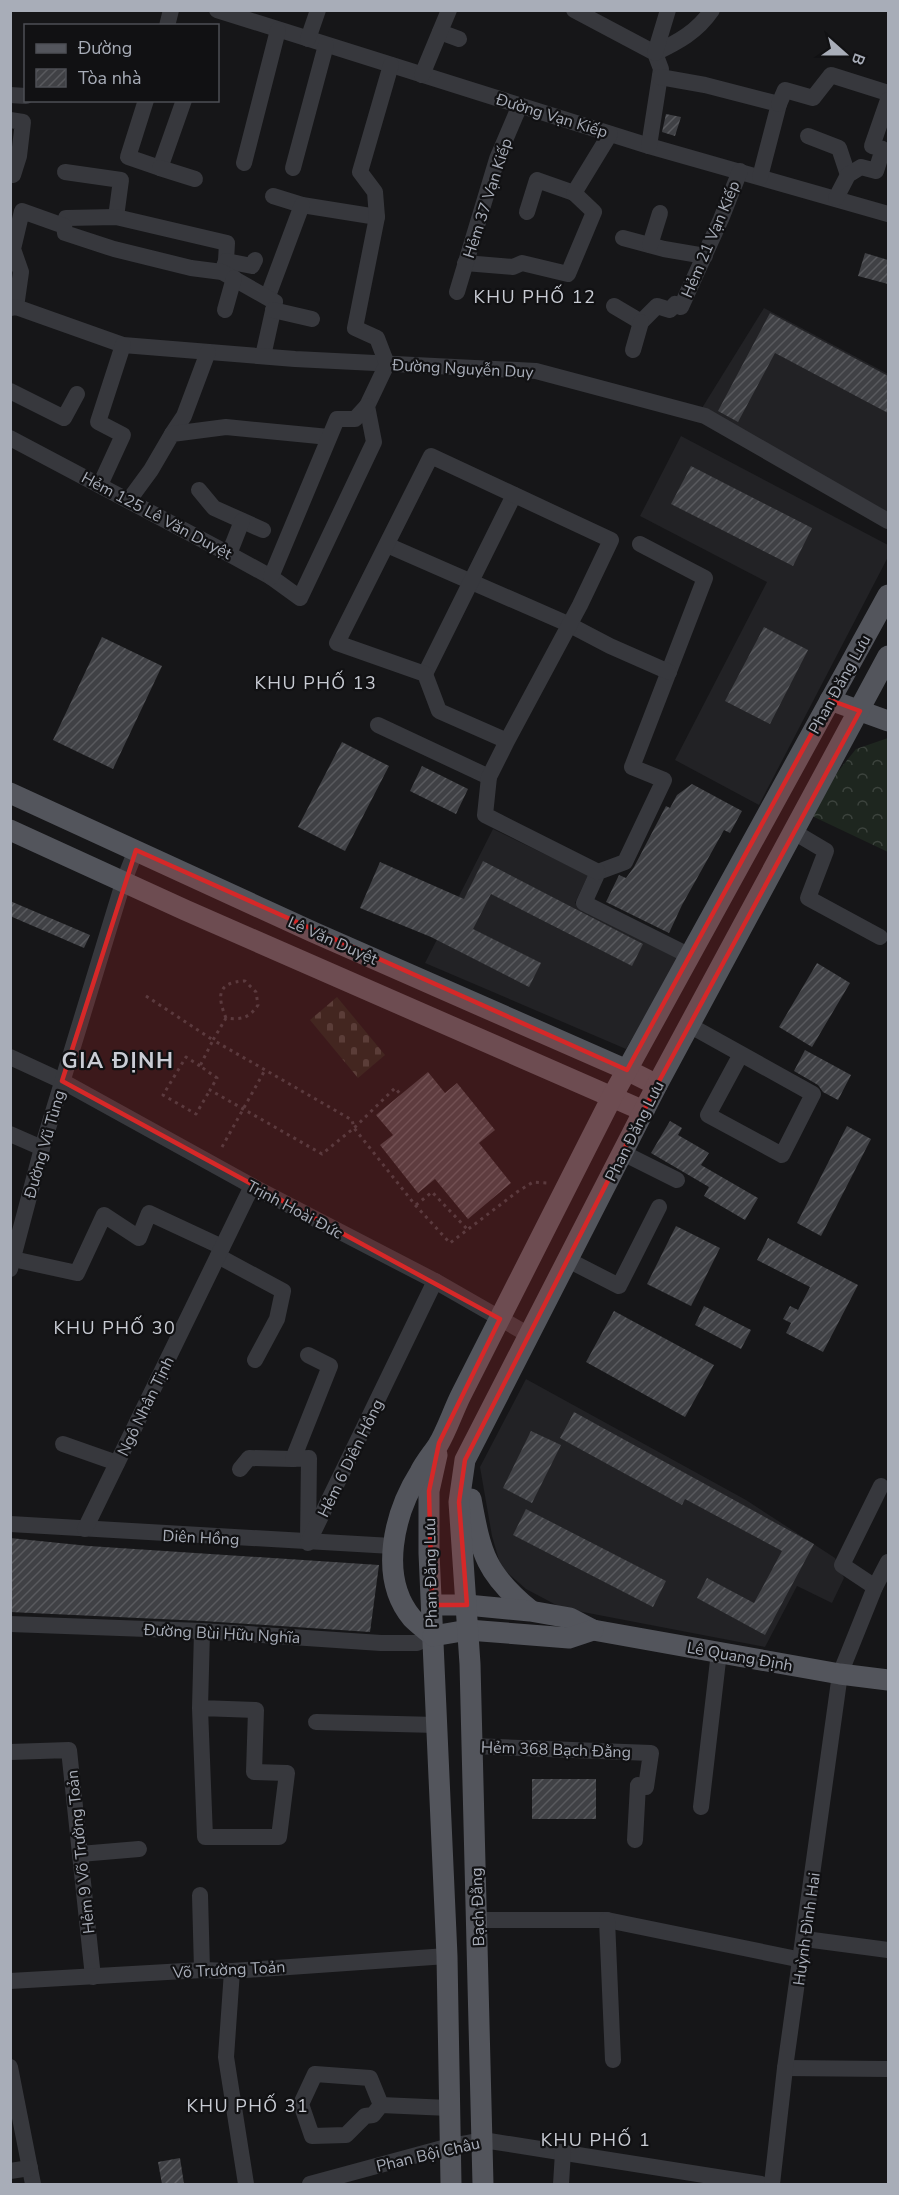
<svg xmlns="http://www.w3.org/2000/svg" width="899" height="2195" font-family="'Nunito Sans',sans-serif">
<defs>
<pattern id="forest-crowns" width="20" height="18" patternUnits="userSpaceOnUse" patternTransform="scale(1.5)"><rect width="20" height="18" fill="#1e261f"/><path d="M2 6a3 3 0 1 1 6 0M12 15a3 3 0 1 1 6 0" fill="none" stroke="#3c433d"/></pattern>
<pattern id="cemetery-stones" width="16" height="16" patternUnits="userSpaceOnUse" patternTransform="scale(1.5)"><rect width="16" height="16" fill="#1e261f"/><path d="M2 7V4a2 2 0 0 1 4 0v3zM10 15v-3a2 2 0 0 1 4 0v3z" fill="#3c433d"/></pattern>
<pattern id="building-hatch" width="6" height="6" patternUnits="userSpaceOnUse" patternTransform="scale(1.5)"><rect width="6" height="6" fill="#404145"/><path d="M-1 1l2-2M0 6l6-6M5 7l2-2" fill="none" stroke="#595a5e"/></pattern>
</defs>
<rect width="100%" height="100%" fill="#161618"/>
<g fill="#222225">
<polygon points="764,308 888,374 888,512 702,408"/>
<polygon points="681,436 888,545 888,557 759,805 675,760 767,582 640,516"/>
<polygon points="493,829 588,875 575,903 679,958 626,1049 425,963"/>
<polygon points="526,1379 746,1500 835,1558 844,1578 832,1603 797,1586 765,1647 562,1608 526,1589 501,1567 492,1536 480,1467"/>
</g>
<polygon fill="url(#forest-crowns)" points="888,738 888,852 812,816 836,774 856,749"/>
<polygon fill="url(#cemetery-stones)" points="337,997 385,1055 358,1078 310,1020"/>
<g fill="url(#building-hatch)">
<polygon points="666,114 681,117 675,136 662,132"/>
<polygon points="865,253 888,260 888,284 858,276"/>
<polygon points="770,313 888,376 888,413 775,353 738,422 718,411"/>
<polygon points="691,466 812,528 793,566 671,504"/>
<polygon points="764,627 808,650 770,724 725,701"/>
<polygon points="102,637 162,666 113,769 53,740"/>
<polygon points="342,742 389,766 345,851 298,827"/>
<polygon points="422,766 468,789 456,814 410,791"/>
<polygon points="692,784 742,811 730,833 724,830 682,905 669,933 606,902 619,875 626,878 634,867 666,806 670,808 677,795"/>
<polygon points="483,861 643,944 632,966 491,894 473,929 541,963 529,987 431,937 360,908 380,862 464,899"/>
<polygon points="10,901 90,935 84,948 10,916"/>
<polygon points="817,963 850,983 812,1047 779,1027"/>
<polygon points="805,1050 851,1075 838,1100 823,1092 818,1085 794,1071"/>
<polygon points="428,1072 445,1093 457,1083 495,1130 479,1143 511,1183 468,1219 435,1179 418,1193 380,1145 393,1135 376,1115"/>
<polygon points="670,1121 682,1128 678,1135 709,1153 701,1165 758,1198 745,1220 704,1196 709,1187 651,1153"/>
<polygon points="847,1126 871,1139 821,1236 797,1223"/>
<polygon points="676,1226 720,1248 691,1306 647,1284"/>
<polygon points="768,1238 858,1285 823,1352 786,1333 791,1323 783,1319 790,1306 798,1310 810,1287 757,1260"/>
<polygon points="704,1306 751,1330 741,1349 695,1325"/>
<polygon points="614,1311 714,1365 685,1417 586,1362"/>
<polygon points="574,1412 814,1544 765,1635 697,1598 707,1578 754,1603 782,1551 685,1499 682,1505 560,1438"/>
<polygon points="531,1431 561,1445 532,1503 503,1488"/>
<polygon points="526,1509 666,1581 653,1607 513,1535"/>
<polygon points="10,1538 89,1546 379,1565 370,1632 203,1621 10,1612"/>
<rect x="532" y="1779" width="64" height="40"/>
<polygon points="180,2158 184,2184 162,2184 158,2162"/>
</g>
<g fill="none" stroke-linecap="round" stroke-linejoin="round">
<g stroke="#3d3f44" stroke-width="3" stroke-dasharray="3 4.5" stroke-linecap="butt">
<polyline points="146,996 213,1040 200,1066 217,1078 210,1090 322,1154 354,1128 416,1206 450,1243 517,1192 533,1182 548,1183"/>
<path d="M226 1018C217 996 217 982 245 981L256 992 258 1005C249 1018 242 1020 226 1018L213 1040 352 1120 354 1128 395 1088 401 1095"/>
<polyline points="200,1066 186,1057 163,1095 196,1114 210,1090"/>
<polyline points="222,1147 265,1070"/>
<polyline points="416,1205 432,1192 468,1230"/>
</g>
<g stroke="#37383d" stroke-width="16">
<polyline points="217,10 649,146 888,214"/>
<polyline points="574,10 655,53 661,69 649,146"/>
<polyline points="167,26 171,10"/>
<polyline points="440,32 459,39"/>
<polyline points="308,39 318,10"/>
<path d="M655 53C678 42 697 32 712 10"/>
<polyline points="655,53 668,10"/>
<polyline points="422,75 449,10"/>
<polyline points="660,77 705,85 779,104 760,177"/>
<polyline points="10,95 26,96"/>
<polyline points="146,100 128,157 160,168 184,100"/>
<polyline points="779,104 785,90 813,98 831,75 888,93"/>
<polyline points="10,120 23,122 19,156 13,175"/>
<polyline points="808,136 839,148 848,175"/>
<polyline points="244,163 278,30"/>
<polyline points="160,168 195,179"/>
<polyline points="293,168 326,45"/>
<polyline points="65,172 121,180 116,217"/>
<polyline points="273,196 302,205 377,217"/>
<polyline points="836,198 848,175 861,167 876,171 883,149 872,146 888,100"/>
<polyline points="527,212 537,180 574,193"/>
<polyline points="64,226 66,218 116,217 227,243 226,261 222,272"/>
<polyline points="623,238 664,249 705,256"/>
<polyline points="650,245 660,213"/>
<polyline points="226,261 252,266 255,260"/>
<polyline points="465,263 513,267 522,263 568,274 594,212 574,193 610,134"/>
<polyline points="457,292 497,159 520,105"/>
<polyline points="268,296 302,205"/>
<polyline points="614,306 641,322 657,306 670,310 675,304 681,307 721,219 740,171"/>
<polyline points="16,307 21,272 13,249 22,211 64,226 65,233 114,249 191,268 222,272 275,302 263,356"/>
<polyline points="10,308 16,307 123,345 295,359 536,371 705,416 888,521"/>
<polyline points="225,310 234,278"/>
<polyline points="273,310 312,319"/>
<polyline points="633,350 641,322"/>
<polyline points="10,391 64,418 77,394"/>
<polyline points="172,434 184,416 208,352"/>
<polyline points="10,438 229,554 271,577 300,598 374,442 367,406 387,364 377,338 355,328 377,217 375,192 360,172 391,65"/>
<polyline points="100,485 123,435 98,422 123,345"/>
<polyline points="199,490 214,508 263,530"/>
<polyline points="129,500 151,470 172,434 226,427 329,437"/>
<polyline points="640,544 705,578 632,767 664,780 625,862 598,872 584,903 690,956"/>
<polyline points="387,545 568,624 610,646 669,672"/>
<polyline points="229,554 242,521"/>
<polyline points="271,577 337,419 355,419 367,406"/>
<polyline points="425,674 514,495"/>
<polyline points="378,725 489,777"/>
<polyline points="507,741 580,605 611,540 431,456 337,643 425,674 439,711 507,741 489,777 485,815 598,872"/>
<polyline points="794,832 826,851 808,898 880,937"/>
<path d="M689 1025C731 1048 772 1071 813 1094L782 1155 708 1115 741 1054"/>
<polyline points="10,1057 62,1081 252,1186 435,1281 529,1335"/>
<polyline points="10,1134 42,1148"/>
<polyline points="623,1153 677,1180"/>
<polyline points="218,1256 283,1291 277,1319 255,1360"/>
<polyline points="13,1259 77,1273 104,1215 139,1238 149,1213 222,1247"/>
<polyline points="568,1260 619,1286 659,1207"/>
<polyline points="10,1269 42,1148 123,883 136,850"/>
<polyline points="63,1444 117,1463"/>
<polyline points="240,1469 249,1458 293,1459"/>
<polyline points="10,1524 392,1546"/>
<polyline points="85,1529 252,1186"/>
<polyline points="308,1539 309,1458 293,1459 330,1366 308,1355"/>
<polyline points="308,1543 435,1281"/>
<polyline points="875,1587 842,1565 881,1486"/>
<polyline points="10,1624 202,1631 381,1643 417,1643 433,1636"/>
<polyline points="200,1708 205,1837 279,1837 287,1773 254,1772 256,1710 200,1708 202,1631"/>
<polyline points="316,1722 437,1725"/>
<polyline points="472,1746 651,1753 646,1787 638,1785 635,1840"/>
<polyline points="10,1752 69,1750 93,1977"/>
<polyline points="701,1807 719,1652"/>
<polyline points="80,1854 139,1849"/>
<polyline points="200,1895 202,1970"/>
<polyline points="477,1920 607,1920 802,1960"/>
<polyline points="607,1920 613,2060"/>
<polyline points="805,1939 888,1950"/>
<polyline points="232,1971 226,2057 246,2184"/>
<polyline points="10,1981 202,1970 232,1971 447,1956"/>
<polyline points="10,2067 33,2184"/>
<polyline points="785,2068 888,2069"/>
<polyline points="381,2105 373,2115 365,2116 346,2135 312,2136 301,2104 315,2074 370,2078 381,2105 449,2108"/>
<polyline points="10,2171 30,2168"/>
<polyline points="310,2184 450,2146 483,2140 761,2184"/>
<polyline points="561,2184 563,2152"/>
<polyline points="772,2184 785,2068 840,1674 875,1587 888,1562"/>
</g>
<g stroke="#53555c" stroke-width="21">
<polyline points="830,700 888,721"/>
<polyline points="10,793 313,932 627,1070 657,1085"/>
<polyline points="10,830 185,910 644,1111"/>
<polyline points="437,1455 429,1491 429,1553 447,1956 451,2184"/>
<path d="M471 1499C481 1554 486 1574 530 1610"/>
<polyline points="432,1605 467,1605 530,1611 570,1618 593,1630 840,1674 888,1680"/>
<path d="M433 1636C426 1630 418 1624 412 1618 378 1577 394 1513 420 1472 425 1462 432 1454 438 1445 447 1430 453 1411 461 1395L612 1097 888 595"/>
<polyline points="433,1636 468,1630 569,1638 593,1630"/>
<polyline points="483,2184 470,1664 459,1502 465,1460 657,1085 888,656"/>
</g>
</g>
<path fill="#d62828" fill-opacity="0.2" stroke="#d62828" stroke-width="4.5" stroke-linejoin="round" d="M830 700 860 711 657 1085 465 1460 459 1502 467 1605H432L429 1491 439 1443 500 1319 62 1081 136 850 627 1070Z"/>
<g text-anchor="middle" stroke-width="4.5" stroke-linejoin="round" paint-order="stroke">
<g font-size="16" fill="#a8adb8" stroke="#111113">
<text transform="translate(552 115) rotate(17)" y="6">Đường Vạn Kiếp</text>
<text transform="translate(487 198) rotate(-72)" y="6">Hẻm 37 Vạn Kiếp</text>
<text transform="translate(710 239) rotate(-67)" y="6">Hẻm 21 Vạn Kiếp</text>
<text transform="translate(463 368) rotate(3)" y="6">Đường Nguyễn Duy</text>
<text transform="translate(157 515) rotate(28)" y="6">Hẻm 125 Lê Văn Duyệt</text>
<text transform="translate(839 684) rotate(-61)" y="6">Phan Đăng Lưu</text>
<text transform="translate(333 940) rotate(24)" y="6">Lê Văn Duyệt</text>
<text transform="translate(634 1131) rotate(-63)" y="6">Phan Đăng Lưu</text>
<text transform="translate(44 1144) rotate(-74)" y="6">Đường Vũ Tùng</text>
<text transform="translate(295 1209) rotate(28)" y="6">Trịnh Hoài Đức</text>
<text transform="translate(145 1406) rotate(-64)" y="6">Ngô Nhân Tịnh</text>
<text transform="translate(350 1458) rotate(-64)" y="6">Hẻm 6 Diên Hồng</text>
<text transform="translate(201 1537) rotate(3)" y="6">Diên Hồng</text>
<text transform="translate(430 1573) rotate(-91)" y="6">Phan Đăng Lưu</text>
<text transform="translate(222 1633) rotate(3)" y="6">Đường Bùi Hữu Nghĩa</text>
<text transform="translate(740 1656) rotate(10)" y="6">Lê Quang Định</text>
<text transform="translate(556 1749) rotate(2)" y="6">Hẻm 368 Bạch Đằng</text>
<text transform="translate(80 1852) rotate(-96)" y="6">Hẻm 9 Võ Trường Toản</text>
<text transform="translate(477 1907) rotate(-92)" y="6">Bạch Đằng</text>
<text transform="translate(806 1929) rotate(-82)" y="6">Huỳnh Đình Hai</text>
<text transform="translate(229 1969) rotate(-3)" y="6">Võ Trường Toản</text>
<text transform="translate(428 2154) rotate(-13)" y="6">Phan Bội Châu</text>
</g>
<g font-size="18" letter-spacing="1.5" fill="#c9ccd4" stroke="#111113">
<text x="535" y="303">KHU PHỐ 12</text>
<text x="316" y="689">KHU PHỐ 13</text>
<text x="115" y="1334">KHU PHỐ 30</text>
<text x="248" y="2112">KHU PHỐ 31</text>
<text x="596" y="2146">KHU PHỐ 1</text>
</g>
<g font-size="22" font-weight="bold" letter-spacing="1.5" fill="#c9ccd4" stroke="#111113">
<text x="118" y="1068">GIA ĐỊNH</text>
</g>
</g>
<rect width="899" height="2195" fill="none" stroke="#a8adb8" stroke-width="24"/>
<rect x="24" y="24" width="195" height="78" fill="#111113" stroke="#4d4f55" stroke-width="1.5"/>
<rect x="36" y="44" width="30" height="9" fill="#53555c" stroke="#4d4f55" stroke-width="1.5"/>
<text x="78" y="54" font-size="18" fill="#a8adb8">Đường</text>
<rect x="36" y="69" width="30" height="18" fill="url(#building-hatch)" stroke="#4d4f55" stroke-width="1.5"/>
<text x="78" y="84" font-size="18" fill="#a8adb8">Tòa nhà</text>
<g transform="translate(845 54) rotate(111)" stroke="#111113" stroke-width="4.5" paint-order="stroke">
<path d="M0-4.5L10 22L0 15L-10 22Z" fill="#a8adb8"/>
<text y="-9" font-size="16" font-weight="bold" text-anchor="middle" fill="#a8adb8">B</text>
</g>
</svg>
